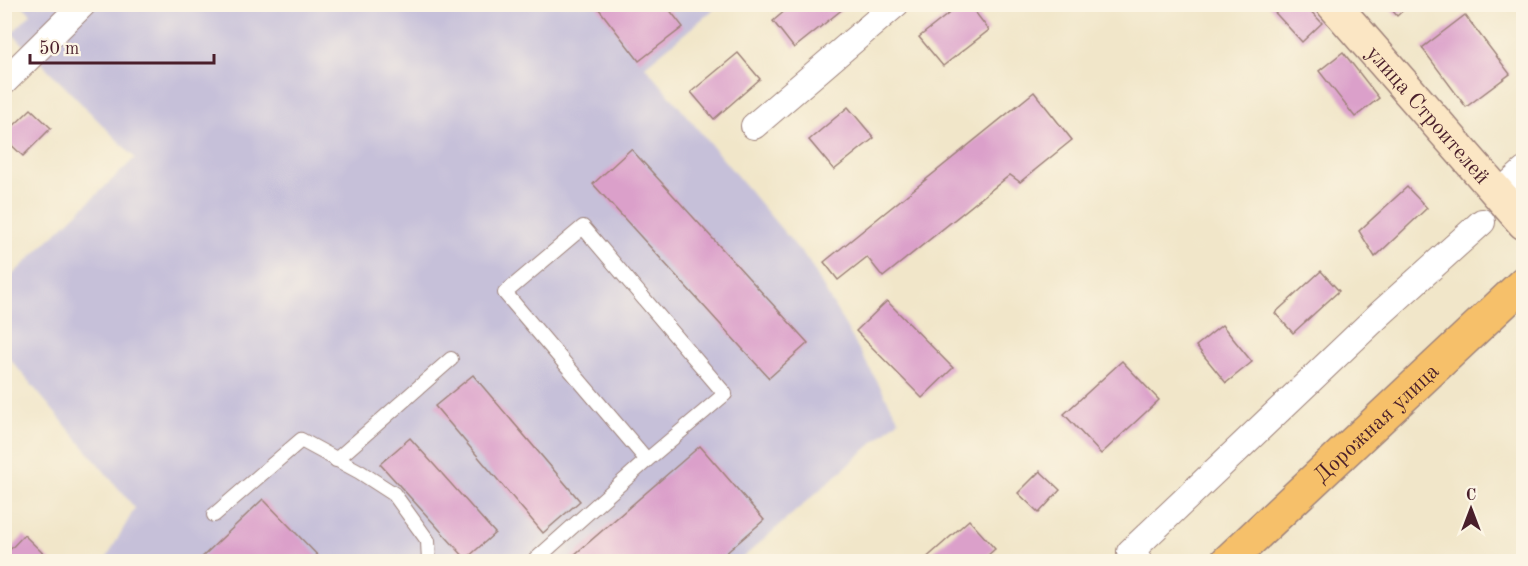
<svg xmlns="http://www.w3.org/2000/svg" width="1528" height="566" font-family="'Old Standard TT',serif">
<rect width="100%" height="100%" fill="#fcf5e5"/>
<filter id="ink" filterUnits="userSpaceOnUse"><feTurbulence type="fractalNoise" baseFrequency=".0167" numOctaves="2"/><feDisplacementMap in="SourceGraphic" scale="12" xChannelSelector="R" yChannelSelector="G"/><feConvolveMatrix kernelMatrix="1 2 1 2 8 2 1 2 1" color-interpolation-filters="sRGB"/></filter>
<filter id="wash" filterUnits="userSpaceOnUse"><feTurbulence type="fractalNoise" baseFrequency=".008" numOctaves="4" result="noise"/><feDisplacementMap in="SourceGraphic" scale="24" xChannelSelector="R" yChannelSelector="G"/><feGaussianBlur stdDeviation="1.35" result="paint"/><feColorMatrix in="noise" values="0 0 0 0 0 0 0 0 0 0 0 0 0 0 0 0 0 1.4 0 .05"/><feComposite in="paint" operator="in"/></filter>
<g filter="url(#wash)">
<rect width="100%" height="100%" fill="#f1e6c9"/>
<polygon fill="#c6c0d9" points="22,5 719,5 645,66 809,262 899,420 739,561 105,561 135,508 5,353 5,282 135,158 12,33 31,14"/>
<g id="blocks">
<g fill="#dba0ca">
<polygon points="595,4 665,4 683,27 639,61"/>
<polygon points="793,4 849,4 794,48 773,21"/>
<polygon points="961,4 969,4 989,30 943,66 919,37"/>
<polygon points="1267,4 1304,4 1322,23 1302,42"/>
<polygon points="1387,4 1410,4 1397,16"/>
<polygon points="1465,15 1510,74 1466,107 1422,48"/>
<polygon points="1343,52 1379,98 1355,117 1319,71"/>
<polygon points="738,53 760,79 714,119 691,92"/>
<polygon points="1034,92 1072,140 1020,182 1010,175 883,277 867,257 838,280 824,262"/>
<polygon points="848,107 874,138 834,170 809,140"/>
<polygon points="31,109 51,128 23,156 4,138 4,135"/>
<polygon points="631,149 808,343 769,378 593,184"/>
<polygon points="1407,187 1427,208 1375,257 1359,231"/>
<polygon points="1321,271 1339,291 1293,333 1275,313"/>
<polygon points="887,301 953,368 922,398 856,331"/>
<polygon points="1222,325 1252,362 1226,383 1196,346"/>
<polygon points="1122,361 1159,400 1101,454 1064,414"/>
<polygon points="473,375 580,501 543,533 435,406"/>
<polygon points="410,438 495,533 466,559 380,464"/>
<polygon points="700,446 764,520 716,562 566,562"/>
<polygon points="1040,471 1060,490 1039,513 1018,493"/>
<polygon points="263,499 324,562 197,562"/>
<polygon points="969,520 995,549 980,562 922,562"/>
<polygon points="24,535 52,562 4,562 4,556"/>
</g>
</g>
</g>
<g filter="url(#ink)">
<use href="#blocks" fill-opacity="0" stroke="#9e827a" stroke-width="1.5"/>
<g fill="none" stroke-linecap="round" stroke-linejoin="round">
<g stroke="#9e827a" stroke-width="16">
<g id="lane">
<polyline points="336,460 451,359"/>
<polyline points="214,515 301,440 360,472 394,494 428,541 429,562"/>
<polyline points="533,562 647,460 725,394 583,227 505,293 647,460"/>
</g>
</g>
<g stroke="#9e827a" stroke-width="28">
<g id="street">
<polyline points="4,82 83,4"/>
<polyline points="754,126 896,4"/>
<polyline points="1498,194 1524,171"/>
<polyline points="1139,562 1130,552 1380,314 1482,222"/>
</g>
</g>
<g stroke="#9e827a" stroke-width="36">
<g id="secondary">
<path id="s1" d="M1333 4 1524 223"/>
</g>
</g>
<g stroke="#9e827a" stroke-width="36">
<g id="primary">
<path id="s2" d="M1227 562 1524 283"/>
</g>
</g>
<use href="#lane" stroke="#fff" stroke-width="14"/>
<use href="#street" stroke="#fff" stroke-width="26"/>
<use href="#secondary" stroke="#fbe6c4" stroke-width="33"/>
<use href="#primary" stroke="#f6c06b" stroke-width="33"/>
</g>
</g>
<g text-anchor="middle" stroke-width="4.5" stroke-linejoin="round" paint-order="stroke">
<g font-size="22" fill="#4a1f2b" stroke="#fcf5e5">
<text dy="8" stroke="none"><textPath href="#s1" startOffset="146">улица Строителей</textPath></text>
<text dy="8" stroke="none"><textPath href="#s2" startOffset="204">Дорожная улица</textPath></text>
</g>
</g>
<rect width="1528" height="566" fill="none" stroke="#fcf5e5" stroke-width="24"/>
<g transform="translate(1471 509)" stroke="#fcf5e5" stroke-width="4.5" paint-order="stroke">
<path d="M0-4.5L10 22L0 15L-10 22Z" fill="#4a1f2b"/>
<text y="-9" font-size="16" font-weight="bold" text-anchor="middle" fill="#4a1f2b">С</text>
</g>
<path d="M30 54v9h184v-9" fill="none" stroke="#4a1f2b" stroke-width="3"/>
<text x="39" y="54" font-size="18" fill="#4a1f2b" stroke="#fcf5e5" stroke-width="4.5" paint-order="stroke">50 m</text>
</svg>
